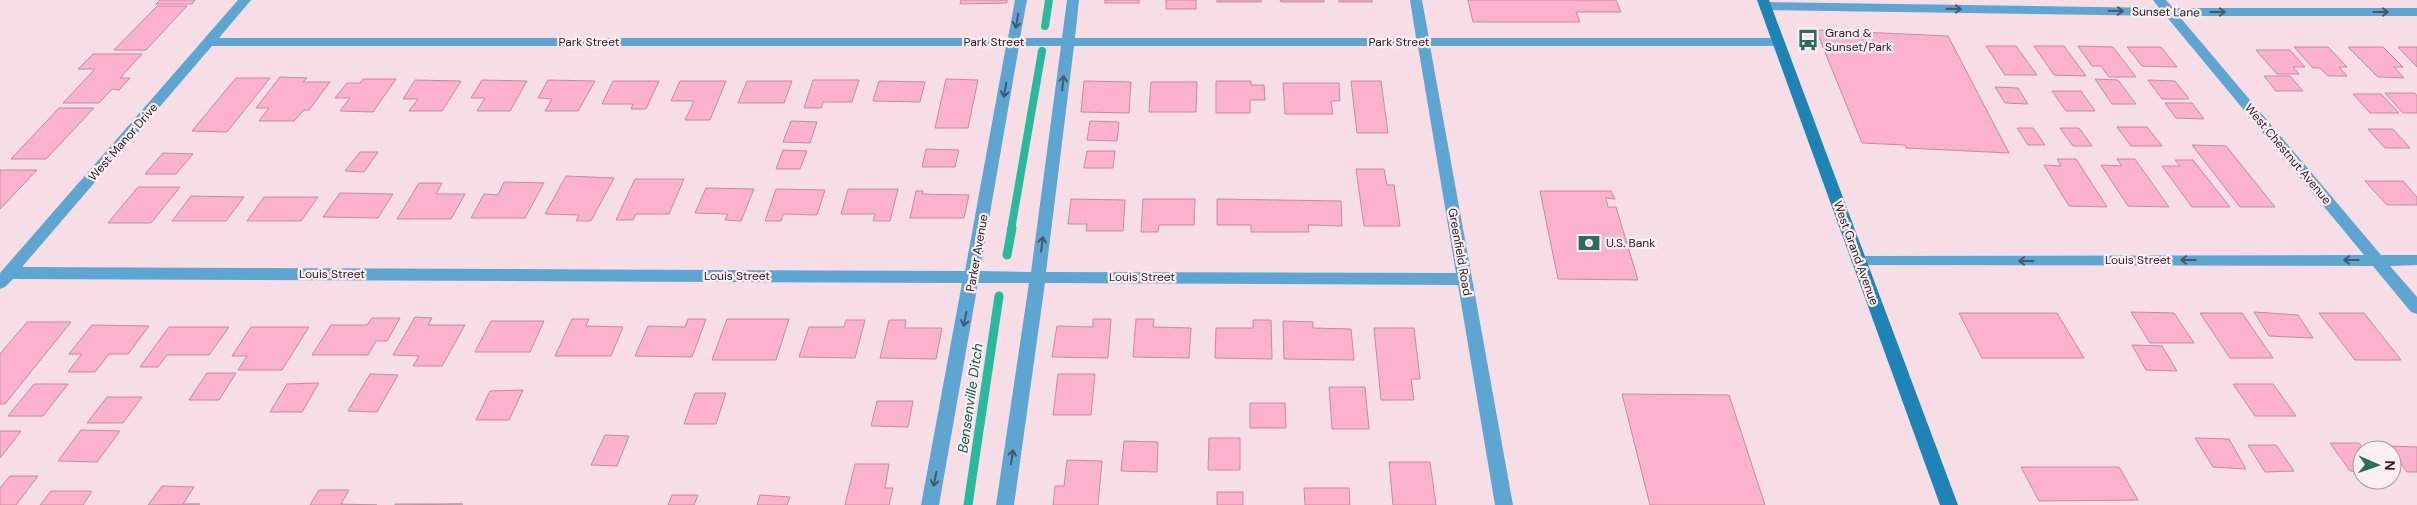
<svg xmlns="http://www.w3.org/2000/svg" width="2417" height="505" font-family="'DM Sans',sans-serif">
<rect width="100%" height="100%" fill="#f7dee6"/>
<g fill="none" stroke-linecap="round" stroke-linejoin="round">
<g stroke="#2ab99f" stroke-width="8">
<polyline points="1045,26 1049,0"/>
<polyline points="1011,230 1042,51"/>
</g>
<g stroke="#2ab99f" stroke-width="9">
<polyline points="1007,255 1012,228"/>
<polyline points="968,505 999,296"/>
</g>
</g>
<g fill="#fcb2cc" stroke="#c48c9f">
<polygon points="160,0 195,0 192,4 156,4"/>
<polygon points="961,0 1007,0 1007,3 960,4"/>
<rect x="1105" y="0" width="34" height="3"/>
<rect x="1166" y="0" width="30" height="9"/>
<rect x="1217" y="0" width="44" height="2"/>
<polygon points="1280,0 1324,0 1324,2 1281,2"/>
<rect x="1339" y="0" width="33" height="2"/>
<polygon points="1468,0 1616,0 1621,12 1576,12 1580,22 1473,22"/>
<polygon points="157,6 187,6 146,50 114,50"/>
<polygon points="1816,30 1948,36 2009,153 1906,148 1905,145 1862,143"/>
<polygon points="1986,46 2016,46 2037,75 2005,75"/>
<polygon points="2034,46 2064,46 2086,76 2054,75"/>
<polygon points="2078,46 2113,47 2136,77 2109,77 2101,66 2092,66"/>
<polygon points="2127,47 2161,47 2177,67 2142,66"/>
<polygon points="2294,47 2328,47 2347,67 2339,67 2347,76 2328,76 2320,68 2313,68"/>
<polygon points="2348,47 2383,47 2403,67 2394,67 2404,78 2378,77"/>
<polygon points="2398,47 2417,47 2417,67"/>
<polygon points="2256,50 2290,50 2305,67 2293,67 2299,74 2277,74"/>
<polygon points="93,54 142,54 120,78 130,78 119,90 112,89 99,103 63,103 95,69 78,69"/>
<polygon points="2264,76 2290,76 2303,91 2276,91"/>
<polygon points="280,77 307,78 303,82 330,82 309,110 304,110 294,121 259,121 269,108 256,108"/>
<polygon points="236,78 270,78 227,132 192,131"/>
<polygon points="363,79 396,79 373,112 340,111 350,98 335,98 347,83 360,83"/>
<polygon points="946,79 978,80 968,128 935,128"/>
<polygon points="2095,79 2118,80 2136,104 2112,104"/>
<polygon points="415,80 461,81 442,111 409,111 418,99 403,99"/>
<polygon points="482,80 527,81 510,111 477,111 485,98 471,98"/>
<polygon points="548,80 595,81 578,111 545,111 552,99 538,98"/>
<polygon points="813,80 859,80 852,102 823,102 821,108 804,108"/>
<polygon points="2148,80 2175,81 2189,99 2162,99"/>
<polygon points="613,81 659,81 646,109 631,109 633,104 602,104"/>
<polygon points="680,81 726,81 710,120 685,120 694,101 671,101"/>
<polygon points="747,81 792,81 784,103 738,103"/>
<polygon points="879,81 925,82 920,102 873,101"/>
<polygon points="1084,81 1131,82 1129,113 1081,112"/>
<polygon points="1216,81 1251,81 1251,85 1264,85 1265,100 1250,100 1250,113 1216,113"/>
<polygon points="1351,81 1381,81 1388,133 1357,133"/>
<polygon points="1151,82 1197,82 1196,112 1149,112"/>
<polygon points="1283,83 1339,83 1340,101 1331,101 1333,114 1285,114"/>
<polygon points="1995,87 2018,88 2028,104 2005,103"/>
<polygon points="2052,91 2081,91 2095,111 2066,111"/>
<polygon points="2385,93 2415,93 2417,96 2417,113 2403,113"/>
<polygon points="2353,94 2381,94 2399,113 2370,113"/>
<polygon points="2165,103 2192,103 2204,119 2176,118"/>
<polygon points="59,108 94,108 46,159 11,159"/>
<polygon points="791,121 817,122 810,143 783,142"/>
<polygon points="1090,121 1119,122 1117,141 1087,140"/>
<polygon points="2117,127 2147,127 2162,146 2131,146"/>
<polygon points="2017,128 2033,128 2045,145 2028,145"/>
<polygon points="2060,128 2079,128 2092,146 2073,146"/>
<polygon points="2368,129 2393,129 2410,148 2385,148"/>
<polygon points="2192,145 2226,146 2275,207 2240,207"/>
<polygon points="926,149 959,150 955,167 922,167"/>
<polygon points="783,150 807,151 800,169 776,169"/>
<polygon points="1087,151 1115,151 1113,168 1084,168"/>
<polygon points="360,152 378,152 364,172 345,171"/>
<polygon points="163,153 193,154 176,174 145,174"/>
<polygon points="2057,159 2076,159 2107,207 2069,206 2044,165 2061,166"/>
<polygon points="2117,159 2135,159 2169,207 2128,206 2101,165 2122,166"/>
<polygon points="2175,160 2193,160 2230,207 2192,207 2162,166 2180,166"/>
<polygon points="1356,169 1384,169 1387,185 1394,185 1400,226 1364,226"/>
<polygon points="0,170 37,170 0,209"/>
<polygon points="566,176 614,178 591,221 576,221 579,215 545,214"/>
<polygon points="635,179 684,179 669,214 636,214 633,220 616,220"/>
<polygon points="2365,181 2403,181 2417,197 2417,205 2387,205"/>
<polygon points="504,182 544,183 525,218 471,218 484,194 498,195"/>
<polygon points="419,183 442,183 436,194 465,194 451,219 397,219"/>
<polygon points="138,187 180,187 151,223 108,223"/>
<polygon points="706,188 754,189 741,221 725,220 728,214 695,213"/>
<polygon points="776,189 825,190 817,215 783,214 781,221 765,221"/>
<polygon points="848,189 898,189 890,221 873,221 875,214 841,214"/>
<polygon points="916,191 923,191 922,194 969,195 964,218 910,218"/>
<polygon points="1540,191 1611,191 1615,199 1606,198 1608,207 1616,207 1638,280 1558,279"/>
<polygon points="340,193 393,194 378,218 323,217"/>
<polygon points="191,196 244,197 226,221 172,221"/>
<polygon points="264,197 318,197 301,221 247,221"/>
<polygon points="1071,199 1125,200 1123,231 1086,231 1087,224 1068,224"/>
<polygon points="1143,199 1195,199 1194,225 1159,225 1158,232 1141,232"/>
<polygon points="1217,199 1341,201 1342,226 1308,225 1309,232 1251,232 1251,225 1217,225"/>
<polygon points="2131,312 2174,313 2194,343 2150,343"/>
<polygon points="2254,312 2298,315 2313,338 2269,336"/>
<polygon points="1959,313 2057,313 2084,358 1982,358"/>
<polygon points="2200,313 2242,313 2273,358 2230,358"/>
<polygon points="2319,313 2364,313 2401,360 2355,360"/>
<polygon points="415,317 432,318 428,325 465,325 442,366 413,366 419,356 393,355"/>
<polygon points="372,318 400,318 387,341 376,341 368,355 312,355 331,325 367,325"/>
<polygon points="572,319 589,319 586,326 623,327 611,356 555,356"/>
<polygon points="688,319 706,319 692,357 635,356 648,326 685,327"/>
<polygon points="727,319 789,319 776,360 712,360"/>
<polygon points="1093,319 1111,319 1108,358 1052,357 1057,326 1093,327"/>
<polygon points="1136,319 1154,319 1153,327 1191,328 1189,358 1133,357"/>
<polygon points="846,320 865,320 855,358 799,357 809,327 844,327"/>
<polygon points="889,320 906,320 905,328 942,328 936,359 880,358"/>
<polygon points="1253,320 1271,320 1272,359 1215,358 1216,328 1253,328"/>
<polygon points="491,321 544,321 530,352 475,352"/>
<polygon points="1283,321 1313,322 1313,328 1351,329 1354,360 1284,359"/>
<polygon points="27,322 71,322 5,404 0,404 0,354"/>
<polygon points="92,325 149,326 128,354 109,354 95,372 68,372 82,354 69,354"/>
<polygon points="169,327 229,327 209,355 167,355 158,367 140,367"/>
<polygon points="251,327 309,327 282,370 238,370 247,356 232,356"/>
<polygon points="1374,328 1414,328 1420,379 1411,379 1414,400 1381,400"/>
<polygon points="2132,345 2162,346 2177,371 2146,370"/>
<polygon points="207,373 236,373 219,400 189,400"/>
<polygon points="370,374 398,375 377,412 348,411"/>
<polygon points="1058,374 1095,374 1091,415 1053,415"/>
<polygon points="319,383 302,412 270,412 287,384"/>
<polygon points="34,384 68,384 43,416 8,416"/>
<polygon points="2233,384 2273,384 2296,416 2255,416"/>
<polygon points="1329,387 1365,387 1369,429 1332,429"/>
<polygon points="523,390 509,420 476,420 490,391"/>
<polygon points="695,393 726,393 716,424 684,424"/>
<polygon points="1622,394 1729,395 1765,505 1650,505"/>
<polygon points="107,397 142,397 123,423 87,423"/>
<polygon points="877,401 913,401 908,427 871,426"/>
<polygon points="1250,403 1285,403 1286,428 1250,428"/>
<polygon points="81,430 120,431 97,462 58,461"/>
<polygon points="0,431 21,431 0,458"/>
<polygon points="605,435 629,436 617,466 591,465"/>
<polygon points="1209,438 1240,438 1240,470 1208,470"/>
<polygon points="2195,438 2229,439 2246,469 2213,467"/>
<polygon points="1124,441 1158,442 1157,472 1121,471"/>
<polygon points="2330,443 2359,443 2364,450 2362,450 2362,472 2350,471"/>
<polygon points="2248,445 2276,445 2294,471 2265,472"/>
<polygon points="2389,446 2417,447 2417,472 2407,472"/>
<polygon points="1067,460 1102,461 1098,505 1053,505 1055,486 1064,486"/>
<polygon points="1389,462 1430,462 1436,505 1393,505"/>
<polygon points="855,464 889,464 885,488 893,488 889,505 845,505"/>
<polygon points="2021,467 2119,467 2138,500 2039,501"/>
<polygon points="10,476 38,476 16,505 0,505 0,488"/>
<polygon points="162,486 194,487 183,504 200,504 148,505"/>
<polygon points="1304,488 1349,488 1350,505 1305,505"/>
<polygon points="319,490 349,490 341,504 377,505 310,505"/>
<polygon points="51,491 92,491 83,505 40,505"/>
<rect x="1217" y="492" width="26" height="13"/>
<polygon points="672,495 698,495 694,505 668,505"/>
<polygon points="760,495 790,497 787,505 757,505"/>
<polygon points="395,504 463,504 395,505"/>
</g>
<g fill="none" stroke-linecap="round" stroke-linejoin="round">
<g fill="#5ea6d1" fill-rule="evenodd">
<path d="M238 0H251L219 38H1008L1015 0H1027L1020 38H1062L1067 0H1079L1075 38H1416L1410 0H1422L1429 38H1778L1784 42 1778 46H1430L1513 505H1495L1458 285 1045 283 1014 505H996L1029 283H978L939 505H921L962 283 13 279 5 287 0 289V273ZM212 46H1006L965 271 22 267ZM1019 46H1061L1031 272 980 271ZM1074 46H1418L1456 273 1046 272Z"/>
<polygon points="2153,0 2166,0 2173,8 2417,8 2417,16 2179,16 2381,255 2417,255 2417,265 2390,266 2417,297 2417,314 2411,312 2373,266 1854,265 1851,261 1854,257 1859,256 2364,255 2166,16 1765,10 1759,6 1765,2 2159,8"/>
</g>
<polygon fill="#1e83b5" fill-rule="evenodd" points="1757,0 1769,0 1958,505 1940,505"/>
</g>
<defs><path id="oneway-shaft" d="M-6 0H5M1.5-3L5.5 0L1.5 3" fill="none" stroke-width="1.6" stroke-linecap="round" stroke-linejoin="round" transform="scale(1.25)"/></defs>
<g stroke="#445870">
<use href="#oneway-shaft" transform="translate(1954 9) rotate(1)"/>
<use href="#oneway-shaft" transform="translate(2116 11) rotate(1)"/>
<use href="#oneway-shaft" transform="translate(2218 12)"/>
<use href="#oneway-shaft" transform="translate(2381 12)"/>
<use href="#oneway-shaft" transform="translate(1017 21) rotate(100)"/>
<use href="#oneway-shaft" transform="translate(1063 83) rotate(-83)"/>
<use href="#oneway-shaft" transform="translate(1005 90) rotate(100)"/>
<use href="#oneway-shaft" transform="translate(1042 244) rotate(-83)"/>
<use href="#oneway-shaft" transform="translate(2188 260) rotate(-180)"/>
<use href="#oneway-shaft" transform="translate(2351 260) rotate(-180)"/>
<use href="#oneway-shaft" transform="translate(2026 261) rotate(180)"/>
<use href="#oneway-shaft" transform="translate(965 319) rotate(101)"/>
<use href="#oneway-shaft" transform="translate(1012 457) rotate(-82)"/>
<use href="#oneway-shaft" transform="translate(935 479) rotate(101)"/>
</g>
<defs>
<g id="bus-bare" transform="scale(1.725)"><path d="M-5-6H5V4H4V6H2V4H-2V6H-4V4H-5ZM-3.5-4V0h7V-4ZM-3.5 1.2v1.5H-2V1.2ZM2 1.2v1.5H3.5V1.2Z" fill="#2b6e5f" stroke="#fceff3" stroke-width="2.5" paint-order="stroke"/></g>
<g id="bank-bare" transform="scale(1.725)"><path d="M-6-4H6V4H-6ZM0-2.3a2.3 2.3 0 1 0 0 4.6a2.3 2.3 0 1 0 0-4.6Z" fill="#2b6e5f" stroke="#fceff3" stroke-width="2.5" paint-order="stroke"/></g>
</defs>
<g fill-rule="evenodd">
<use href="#bus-bare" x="1808" y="40"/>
<use href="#bank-bare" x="1589" y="243"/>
</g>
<g text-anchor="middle" stroke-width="4.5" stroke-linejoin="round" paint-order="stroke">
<g font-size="12" fill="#2f1921" stroke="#fceff3">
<text transform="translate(2166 12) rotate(1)" y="4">Sunset Lane</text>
<text x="589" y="46">Park Street</text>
<text x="994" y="46">Park Street</text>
<text x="1399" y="46">Park Street</text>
<text transform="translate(123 142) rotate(-49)" y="4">West Manor Drive</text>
<text transform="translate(2288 154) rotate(50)" y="4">West Chestnut Avenue</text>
<text transform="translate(1460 252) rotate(80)" y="4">Greenfield Road</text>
<text transform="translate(977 253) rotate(-80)" y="4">Parker Avenue</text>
<text transform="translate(1856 253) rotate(70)" y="4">West Grand Avenue</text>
<text x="2138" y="264">Louis Street</text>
<text x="332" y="278">Louis Street</text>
<text x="737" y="280">Louis Street</text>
<text x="1142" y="281">Louis Street</text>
</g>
<g font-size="12" fill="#2f1921" stroke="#fceff3" text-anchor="start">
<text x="1825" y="37">Grand &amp;<tspan x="1825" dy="14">Sunset/Park</tspan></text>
<text x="1606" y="247">U.S. Bank</text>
</g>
<g font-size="14" font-style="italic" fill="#0d5a4b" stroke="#fceff3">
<text transform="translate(970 398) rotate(-82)" y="5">Bensenville Ditch</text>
</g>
</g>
<g transform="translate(2377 465) rotate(92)"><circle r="24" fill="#fceff3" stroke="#aa999f"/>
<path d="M0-4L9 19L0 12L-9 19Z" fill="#2b6e5f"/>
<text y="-8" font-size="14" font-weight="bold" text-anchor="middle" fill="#2f1921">N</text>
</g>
</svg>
